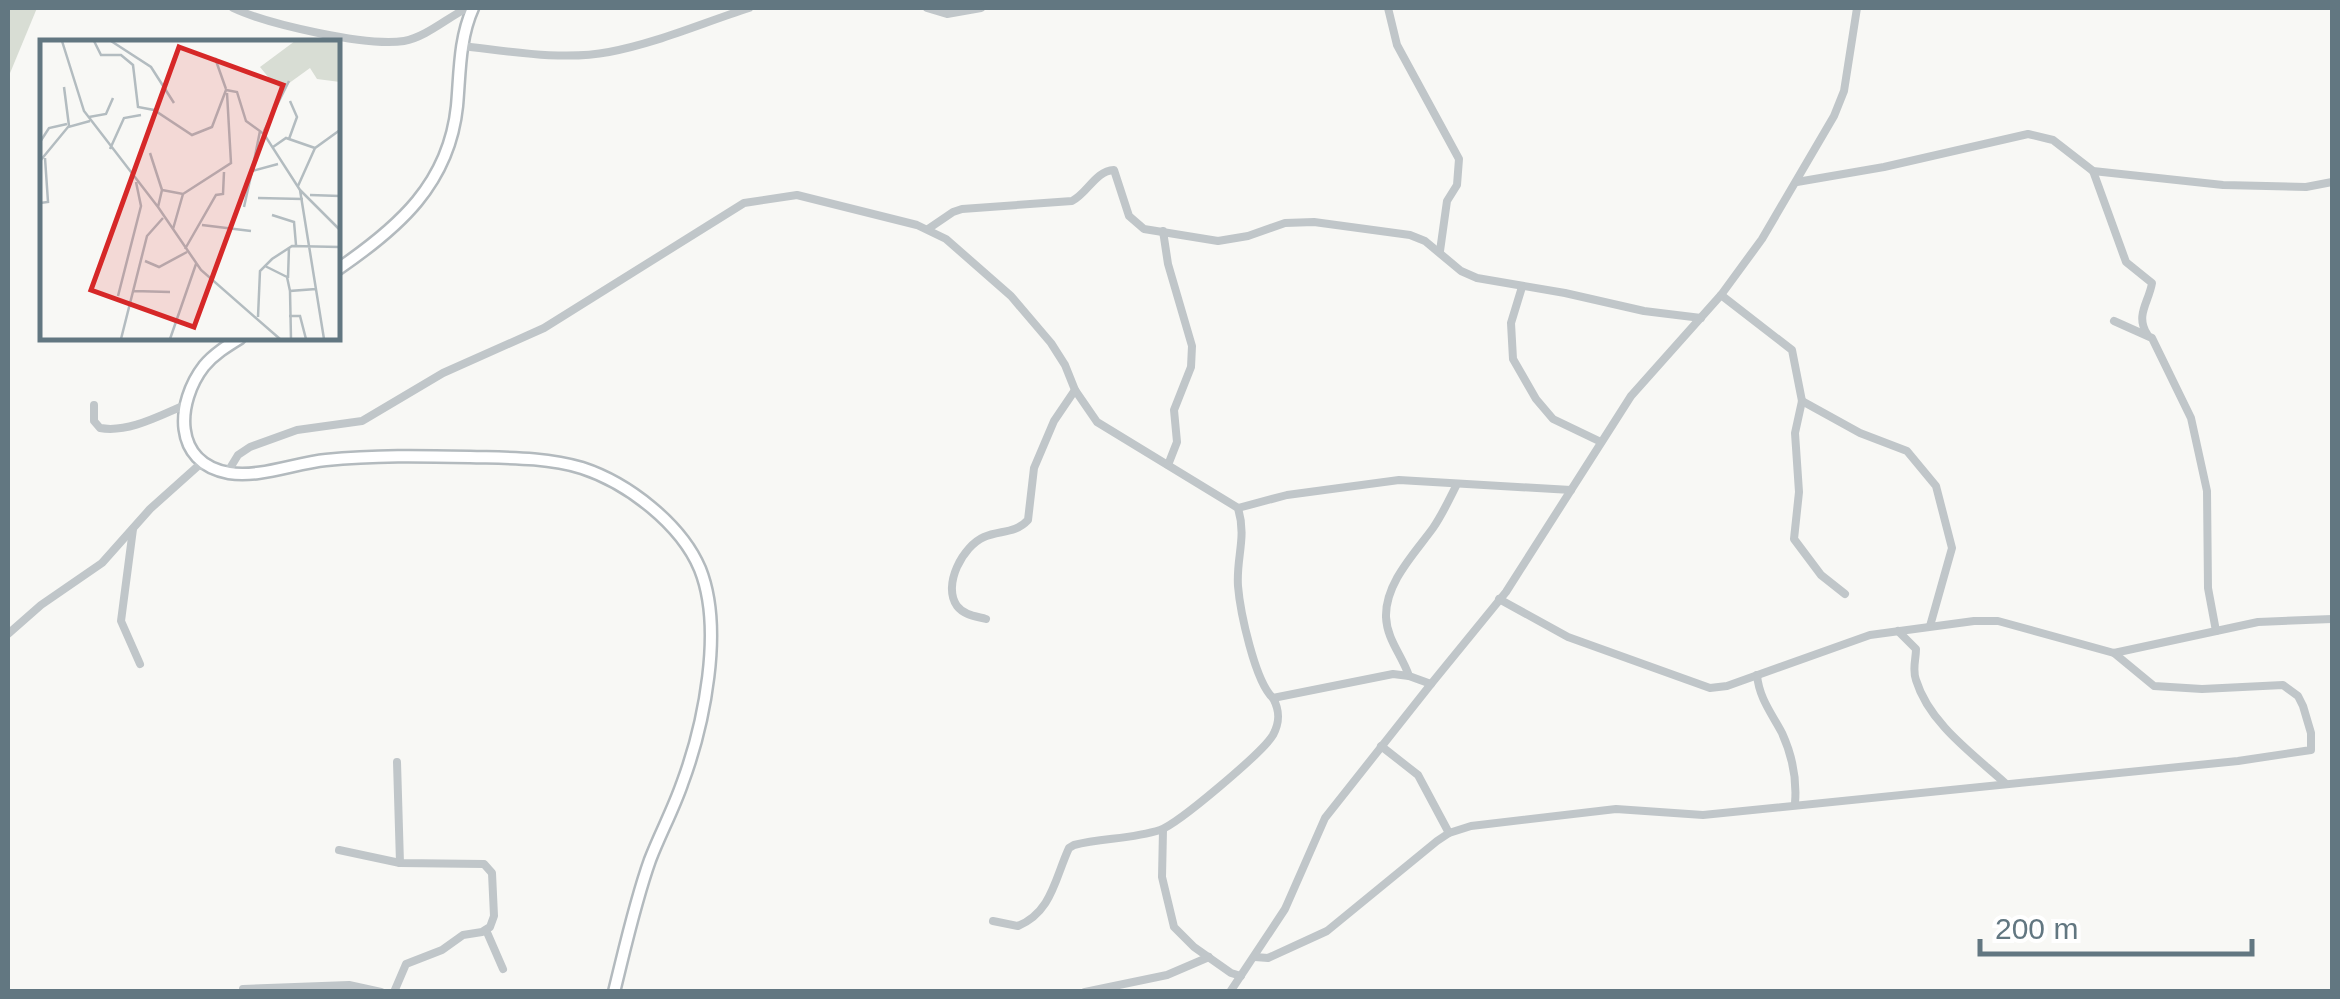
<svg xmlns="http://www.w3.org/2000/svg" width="2340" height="999" font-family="Helvetica,sans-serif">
<rect width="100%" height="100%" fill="#f8f8f5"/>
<polygon fill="#d8ddd4" points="8,8 37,8 8,78"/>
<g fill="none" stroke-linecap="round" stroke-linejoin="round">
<g stroke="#b3babe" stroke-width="15">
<g id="secondary">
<path d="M338 269C398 228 449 184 457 106 460 73 459 39 473 8"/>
<path d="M240 338C227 346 214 354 204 366 176 402 172 463 229 473 260 478 295 463 326 460 374 455 422 456 470 457 506 458 546 457 582 468 628 483 681 524 700 569 724 629 704 725 682 784 673 810 660 834 650 860 635 902 625 948 614 992"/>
</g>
</g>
<g stroke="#c0c6c9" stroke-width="8">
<path d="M233 8C267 24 367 47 404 41 426 37 447 18 467 8"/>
<polyline points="927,8 947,14 981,8"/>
<polyline points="1388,8 1397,45 1459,159 1457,185 1447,201 1440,251"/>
<path d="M462 46C508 51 563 61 609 52 657 43 702 23 749 8"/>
<path d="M2093 171 2126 262 2152 283C2149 302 2135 315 2147 334"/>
<polyline points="1797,182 1884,167 2028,134 2053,140 2093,171 2223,185 2306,187 2332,182"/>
<path d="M928 229 953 212 962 209 1072 201C1088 193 1095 171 1114 170L1129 216 1144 229 1218 241 1248 236 1285 223 1314 222 1410 235 1425 241 1461 271 1477 278 1565 293 1644 311 1701 318"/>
<polyline points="1163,231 1168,264 1192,346 1191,367 1174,410 1177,442 1168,465"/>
<polyline points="1522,287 1511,323 1513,359 1536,399 1553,419 1601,442"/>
<polyline points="1721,295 1792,350 1802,401 1795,433 1799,492 1794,539 1821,575 1845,594"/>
<polyline points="2114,321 2152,338 2191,418 2207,491 2208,588 2216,631"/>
<polyline points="1802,401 1860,433 1907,451 1936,486 1952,548 1930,626"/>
<path d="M94 405V421L100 428C128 433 159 416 185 405"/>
<path d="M227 473 238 455 250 447 297 430 362 421 443 373 544 328 744 203 797 195 917 225 946 239 1011 296 1051 343 1065 365 1075 390 1097 422 1238 508C1247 538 1236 557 1238 586 1240 611 1255 682 1273 698L1393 674 1409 676 1431 684 1506 592 1631 396 1721 295 1762 239 1834 116 1844 91 1857 8"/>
<polyline points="1238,508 1287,495 1399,480 1571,490"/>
<polyline points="133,529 121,621 140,664"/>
<polyline points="1499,599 1568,637 1710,688 1727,686 1870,635 1974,621 1998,621 2114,653 2258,622 2332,619"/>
<path d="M986 619C975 616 964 615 957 606 942 585 963 546 984 537 1000 530 1015 534 1028 520L1034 468 1054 421 1075 390"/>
<path d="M1898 631 1916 649C1916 660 1912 669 1916 680 1929 723 1973 754 2005 783"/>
<polyline points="8,634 41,605 102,563 150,509 198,466 209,465"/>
<path d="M1757 675C1759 698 1772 714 1782 733 1792 755 1797 779 1795 803"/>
<path d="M1409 676C1402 655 1387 640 1386 617 1385 583 1415 553 1433 528 1442 515 1449 500 1456 486"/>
<polyline points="1381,746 1418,775 1449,833"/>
<polyline points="397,762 400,863"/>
<polyline points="1163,830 1162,877 1174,927 1194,947 1231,973 1241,976"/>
<polyline points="339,850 400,863 484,864 492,873 494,916 490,927 482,932 463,935 442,950 406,964 394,992"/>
<path d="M993 921 1018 926C1052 912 1055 878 1069 848L1074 845C1102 838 1132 839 1160 830 1178 824 1263 752 1273 735 1280 722 1280 711 1273 698"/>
<polyline points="486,930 503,969"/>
<polyline points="1255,957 1268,958 1327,931 1437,841 1449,833 1471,826 1616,809 1703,815 2238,761 2311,750 2311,733 2303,706 2298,696 2283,685 2202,689 2154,686 2114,653"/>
<polyline points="243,989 349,985 381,992"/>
<polyline points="1085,992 1167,975 1209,957"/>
<polyline points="1230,992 1285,909 1325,818 1431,684"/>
</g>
<use href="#secondary" stroke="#fff" stroke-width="10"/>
</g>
<g transform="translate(40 40)">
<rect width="300" height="300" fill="#f8f8f5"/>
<path d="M255 1H300V42L277 39 270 28 241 49 229 38 220 27Z" fill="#d8ddd4"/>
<path fill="none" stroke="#b3bcc0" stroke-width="2.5" d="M22 1 44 71 118 167M54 1 61 15H81L93 25 98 67 114 70 152 95 172 87 186 50 197 52 206 81 224 94 260 150 284 299M71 1 111 27 134 63M175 18 186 49M24 47 29 86M187 53 191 123 143 154 122 150 118 167 161 230 240 299M49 77 66 74 73 58M224 91 249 41M249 99 257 77 250 61M0 102 9 88 27 84M233 107 246 98 275 108 300 90M70 109 84 78 101 75M110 113 122 150M0 121 28 87 50 81M212 131 220 91M258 146 275 108M260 150 300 190M270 155 300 156M218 158 263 159M0 163 8 162 5 118M204 167 212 131 238 124M232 175 254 182 256 205M162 185 211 191M133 189 143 154M145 209 176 155 183 154 184 132M105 221 119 227 147 212M225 226 247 237 250 251M248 238 249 207M94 251 130 252M78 256 101 166 96 142M249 276H260L266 299M218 277 220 231 232 219 252 206 300 207M81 299 107 196 123 178M130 299 156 224M251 299 250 251 276 249"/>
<path fill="#d62828" fill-opacity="0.15" stroke="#d62828" stroke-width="5" d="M139 7 243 45 154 287 51 250Z"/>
<rect width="300" height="300" fill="none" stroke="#627781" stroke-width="5"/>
</g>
<rect width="2340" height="999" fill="none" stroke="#627781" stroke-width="20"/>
<path d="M1980 939v15h272v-15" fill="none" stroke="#627781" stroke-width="5"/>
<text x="1995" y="939" font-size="30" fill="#627781" stroke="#ffffff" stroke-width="8" paint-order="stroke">200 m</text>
</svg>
